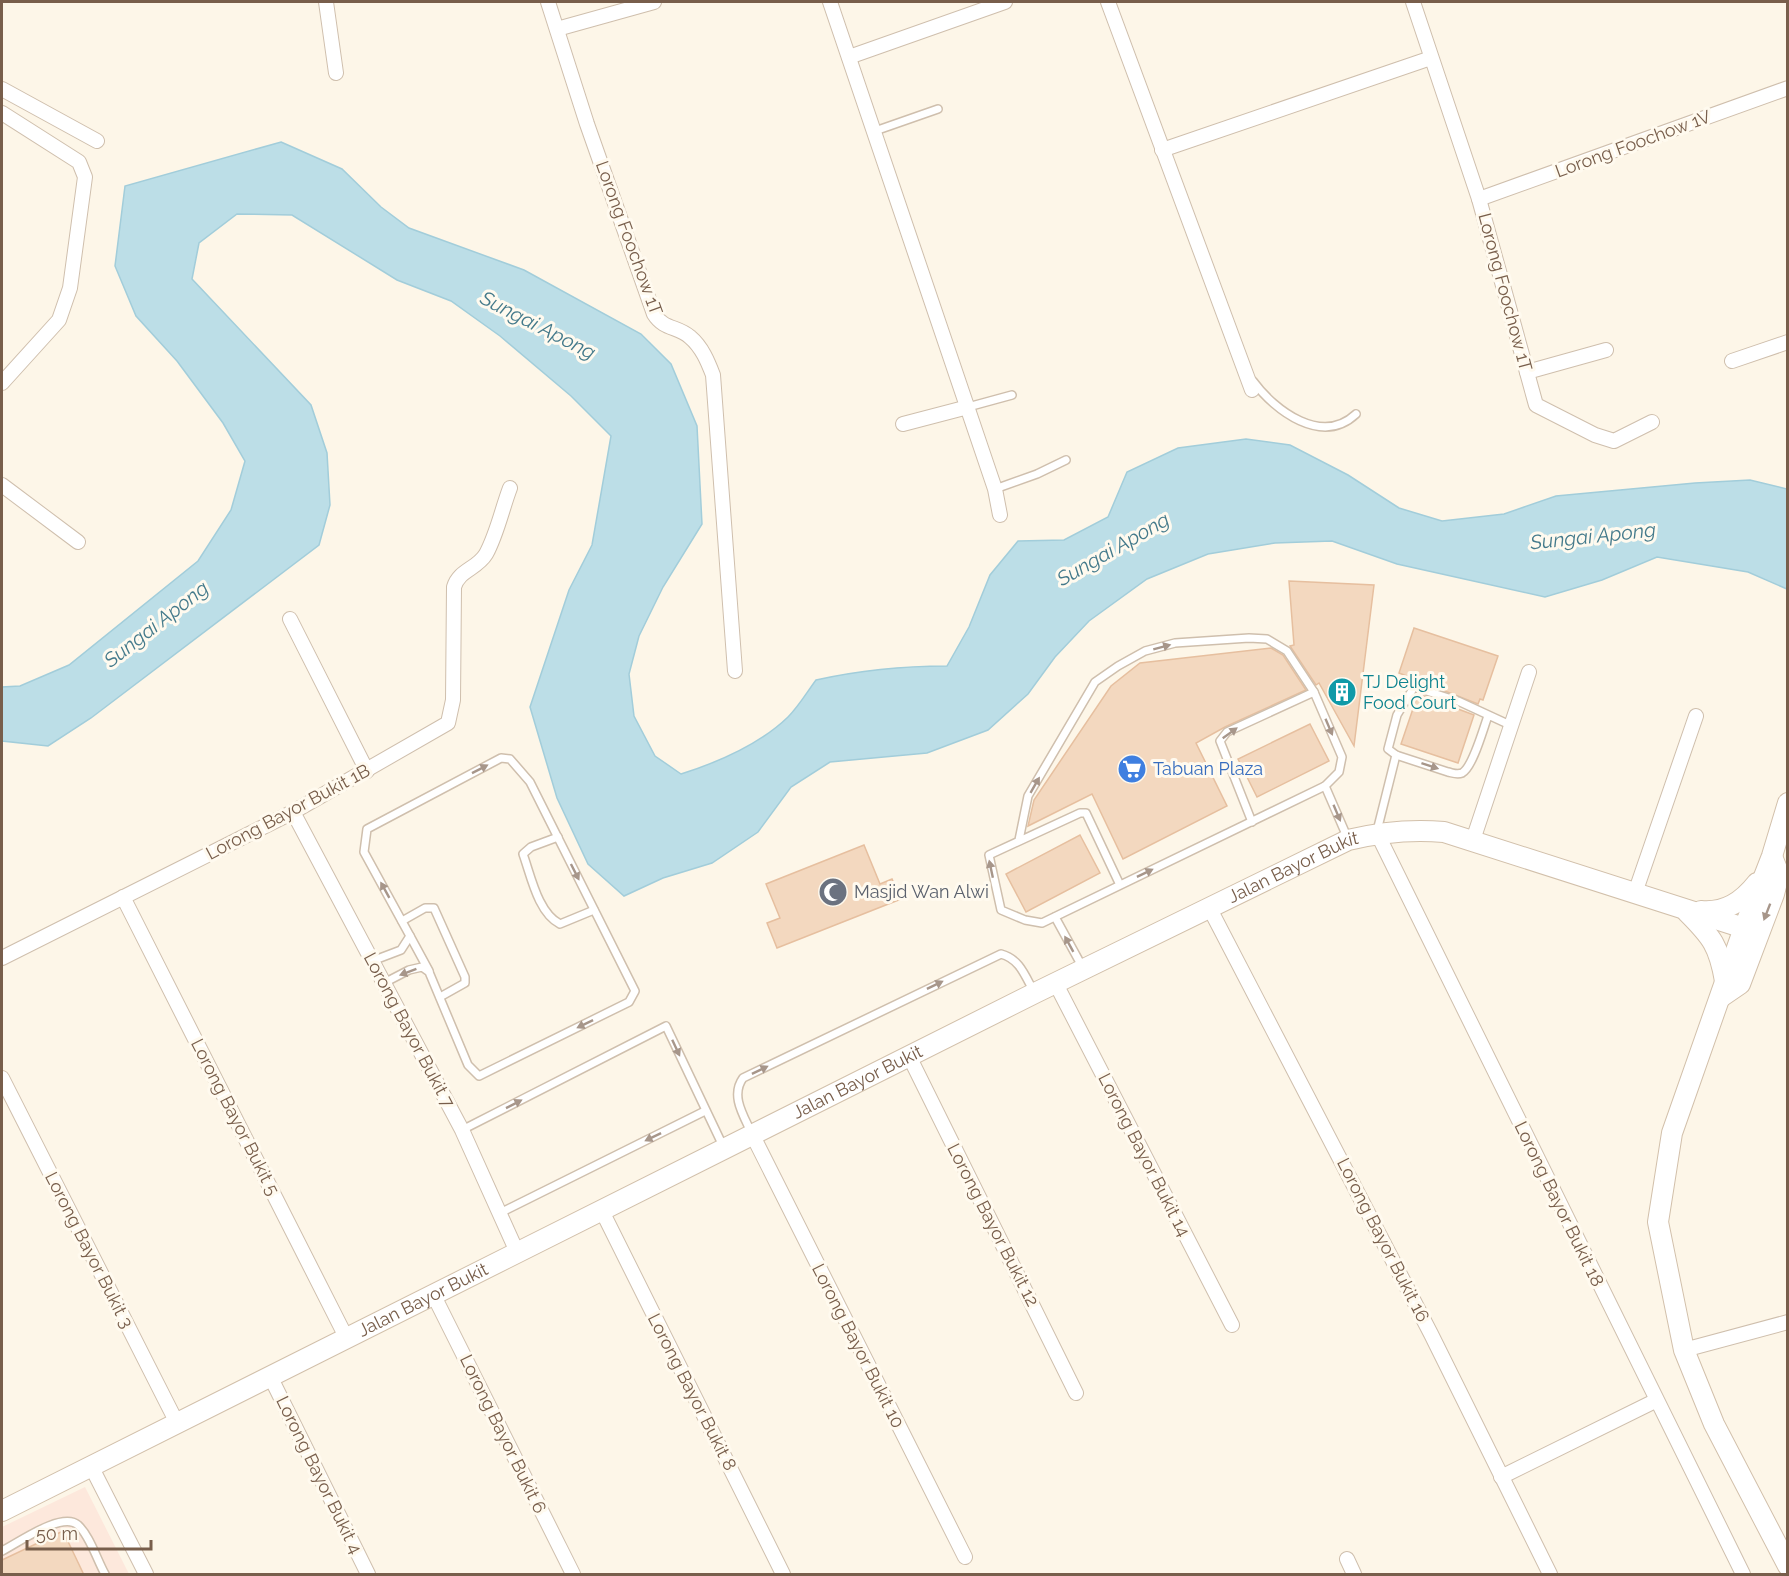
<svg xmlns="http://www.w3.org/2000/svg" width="1789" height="1576" font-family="Raleway,sans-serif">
<rect width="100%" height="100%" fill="#fdf6e8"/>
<polygon fill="#fde8dc" points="85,1487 129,1574 2,1574 2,1527"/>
<path fill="#bcdee7" stroke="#a2cdda" stroke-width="1.5" d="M281 142 342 169 381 207 409 228 524 270 641 334 671 364 697 426 702 524 663 587 639 636 629 674 634 716 655 756 681 774C719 762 759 745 788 717 799 706 807 692 816 680 861 670 902 666 947 666L969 627 990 575 1018 541 1064 540 1108 517 1127 472 1178 448 1246 439 1290 445 1348 475 1399 508 1442 521 1504 514 1556 496 1695 483 1750 480 1787 489V589L1748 572 1657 557 1602 580 1545 597 1397 564 1332 541 1275 543 1208 554 1147 579 1089 621 1055 657 1028 694 988 730 927 753 830 762 791 787 758 832 712 863 663 878 624 896 588 864 557 798 530 707 569 590 592 545 611 436 571 396 500 336 451 301 397 280 292 215 237 214 199 243 192 279 311 405 327 453 330 505 319 545 91 718 48 746 2 741V687L20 686 69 665 198 561 231 510 245 461 223 423 177 361 136 316 115 266 125 186Z"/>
<g fill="#f3d8bf" stroke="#e6bf9f" stroke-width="1.5">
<polygon points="1289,581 1374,585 1354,746 1319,683 1316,685 1290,646 1294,645"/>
<polygon points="1414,628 1498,656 1483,700 1480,699 1478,704 1399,673"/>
<polygon points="1271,648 1283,655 1306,690 1225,727 1196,743 1227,806 1123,859 1092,794 1028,826 1034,800 1111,686 1140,663"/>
<polygon points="1418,694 1474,715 1458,763 1401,744"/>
<polygon points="1310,724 1329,761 1257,797 1238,759"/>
<polygon points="1080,835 1100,873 1026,912 1006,874"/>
<polygon points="864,845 880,884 892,879 901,899 777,948 767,923 780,918 766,884"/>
<polygon points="63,1531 84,1575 2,1575 2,1560"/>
</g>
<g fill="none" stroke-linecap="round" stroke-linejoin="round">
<g stroke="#cfbfad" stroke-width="10">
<g id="lane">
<polyline points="875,131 938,109"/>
<path d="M1253 381C1275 411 1322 446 1356 414"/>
<polyline points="968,407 1012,395"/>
<polyline points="995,489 1037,474 1066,460"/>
<path d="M1488 716C1483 729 1473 767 1462 773 1457 775 1453 773 1448 772L1396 755 1388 749 1397 715 1414 687 1458 701 1510 725"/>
<polyline points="1325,786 1348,839"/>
<polyline points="1252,822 1220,741 1227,732 1314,692"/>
<polyline points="1377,831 1396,755"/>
<path d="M558 837 531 847 523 854C531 876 538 913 560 924L594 910"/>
<polyline points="1019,840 1028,796 1095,682 1118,666 1145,651 1175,643 1249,638 1267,639 1287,651 1314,692 1342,757 1339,772 1325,786 1042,923 1025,920 1001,910 989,855 1080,813 1086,813 1120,885"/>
<polyline points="1055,917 1083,968"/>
<polyline points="402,921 425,908 434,908 465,977 465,983 440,997"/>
<polyline points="410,936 429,971"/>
<polyline points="372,961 401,950 410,936 364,852 367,829 501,758 510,759 530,782 635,991 629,1002 479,1076 468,1065 429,972 422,967 409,970 384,983"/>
<polyline points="462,1130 666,1026 723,1146"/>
<path d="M752 1134C744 1116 730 1096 743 1078L1001 954C1020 959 1025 976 1034 992"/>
<polyline points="498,1214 705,1111"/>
<path d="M2 1551C18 1543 62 1511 78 1525 90 1536 97 1560 105 1574"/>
</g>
</g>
<g stroke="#cfbfad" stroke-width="16">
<g id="street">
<polyline points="326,2 336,73"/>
<path d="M548 2 587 124 654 314C664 330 678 326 690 337 702 347 708 362 713 375L735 671"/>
<polyline points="830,2 995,489 1000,515"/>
<polyline points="1108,2 1252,390"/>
<polyline points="1413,2 1479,199 1536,405 1595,435 1614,441 1652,422"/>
<polyline points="557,29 654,2"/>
<polyline points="849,57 1005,2"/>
<polyline points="2,89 97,141"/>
<polyline points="2,113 79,162 85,177 70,288 59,320 2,383"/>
<polyline points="1162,150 1431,58"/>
<polyline points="1479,199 1788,88"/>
<polyline points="1732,361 1788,342"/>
<polyline points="1527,372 1606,350"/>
<polyline points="903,424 968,407"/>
<polyline points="2,485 78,542"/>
<polyline points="290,619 367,771"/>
<polyline points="293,812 462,1130 517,1252"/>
<polyline points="1377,833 1743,1574"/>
<polyline points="1473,840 1529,672"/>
<polyline points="1635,893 1696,716"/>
<polyline points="123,897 346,1337"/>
<polyline points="1210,909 1431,1334 1550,1574"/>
<path d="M2 958 293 812 448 723 453 700 454 587C459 570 477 569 486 554 497 534 502 509 510 488"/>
<polyline points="1056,984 1232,1325"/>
<polyline points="909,1056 1076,1393"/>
<polyline points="2,1078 177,1423"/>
<polyline points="752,1134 965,1557"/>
<polyline points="601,1209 783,1574"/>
<polyline points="433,1294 573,1574"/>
<polyline points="1684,1350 1788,1322"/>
<polyline points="270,1376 368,1574"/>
<polyline points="91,1466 146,1574"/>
<polyline points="1501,1477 1655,1401"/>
<polyline points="1347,1559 1354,1574"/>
</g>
</g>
<g stroke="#d2c0ab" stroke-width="22">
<g id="secondary">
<polyline points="1788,803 1772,856 1744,928 1672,1133 1658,1222 1684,1350 1714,1424 1788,1566"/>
<path d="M1701 911C1725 913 1742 902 1757 883"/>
<path d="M1687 912C1712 937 1719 946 1725 981"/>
<polyline points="1721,997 1740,984 1774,894 1779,874 1773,859"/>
<path id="s1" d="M2 1511 1035 993 1348 840C1381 832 1411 829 1444 832L1744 928"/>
</g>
</g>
<use href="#lane" stroke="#fff" stroke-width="7"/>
<use href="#street" stroke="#fff" stroke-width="14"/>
<use href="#secondary" stroke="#fff" stroke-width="20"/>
</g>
<defs><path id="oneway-solid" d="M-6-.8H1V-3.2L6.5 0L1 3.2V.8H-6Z" transform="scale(1.5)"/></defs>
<g fill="#a7968a">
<use href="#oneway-solid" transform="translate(1162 647) rotate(-15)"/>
<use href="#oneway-solid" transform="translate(1329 727) rotate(67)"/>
<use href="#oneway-solid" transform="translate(1230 733) rotate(-36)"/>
<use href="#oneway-solid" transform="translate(1430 766) rotate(18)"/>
<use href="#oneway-solid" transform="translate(480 769) rotate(-27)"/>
<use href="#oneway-solid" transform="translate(1035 785) rotate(-60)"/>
<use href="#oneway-solid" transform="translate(1337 813) rotate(67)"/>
<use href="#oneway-solid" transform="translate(991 869) rotate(-102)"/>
<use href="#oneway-solid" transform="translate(575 872) rotate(63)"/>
<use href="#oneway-solid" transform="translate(1145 873) rotate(-26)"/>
<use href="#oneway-solid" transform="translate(385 890) rotate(-119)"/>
<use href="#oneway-solid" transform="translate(1767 912) rotate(111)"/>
<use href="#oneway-solid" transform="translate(1069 944) rotate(-119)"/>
<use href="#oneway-solid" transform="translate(408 972) rotate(159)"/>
<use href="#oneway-solid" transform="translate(935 985) rotate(-26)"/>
<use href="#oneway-solid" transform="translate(585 1024) rotate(154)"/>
<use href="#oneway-solid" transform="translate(676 1048) rotate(65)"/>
<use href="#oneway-solid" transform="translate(760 1070) rotate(-26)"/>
<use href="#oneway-solid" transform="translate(514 1104) rotate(-27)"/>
<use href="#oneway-solid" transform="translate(653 1137) rotate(154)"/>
</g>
<defs>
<g id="building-disc" transform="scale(1.5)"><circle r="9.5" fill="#0f9aa8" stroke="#fffaef"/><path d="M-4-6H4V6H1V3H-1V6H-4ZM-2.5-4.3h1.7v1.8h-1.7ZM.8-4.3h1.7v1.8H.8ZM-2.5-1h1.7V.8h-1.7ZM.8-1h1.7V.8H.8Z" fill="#fff"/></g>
<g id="supermarket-disc" transform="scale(1.5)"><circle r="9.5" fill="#3f7fe0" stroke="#fffaef"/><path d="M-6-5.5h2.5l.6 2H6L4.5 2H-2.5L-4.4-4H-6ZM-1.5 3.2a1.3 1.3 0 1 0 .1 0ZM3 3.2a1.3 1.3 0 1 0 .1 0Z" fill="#fff"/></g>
<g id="mosque-disc" transform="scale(1.5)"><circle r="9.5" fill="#6b7280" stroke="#fffaef"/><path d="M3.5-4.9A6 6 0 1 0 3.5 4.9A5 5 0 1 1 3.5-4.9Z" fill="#fff"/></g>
</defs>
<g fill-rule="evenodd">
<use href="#building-disc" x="1342" y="692"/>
<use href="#supermarket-disc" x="1132" y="769"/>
<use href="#mosque-disc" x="833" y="892"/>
</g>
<g text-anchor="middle" stroke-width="6" stroke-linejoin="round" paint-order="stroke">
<g font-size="18" fill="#785e4b" stroke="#fffaef">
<text transform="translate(1633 144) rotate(-20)" y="6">Lorong Foochow 1V</text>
<text transform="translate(629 238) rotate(70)" y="6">Lorong Foochow 1T</text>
<text transform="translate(1505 292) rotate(75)" y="6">Lorong Foochow 1T</text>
<text transform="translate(288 812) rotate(-28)" y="6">Lorong Bayor Bukit 1B</text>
<text dy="6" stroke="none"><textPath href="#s1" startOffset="1443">Jalan Bayor Bukit</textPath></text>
<text transform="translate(409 1030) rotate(62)" y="6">Lorong Bayor Bukit 7</text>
<text dy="6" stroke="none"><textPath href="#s1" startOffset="957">Jalan Bayor Bukit</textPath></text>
<text transform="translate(235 1117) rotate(63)" y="6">Lorong Bayor Bukit 5</text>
<text transform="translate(1144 1155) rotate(63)" y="6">Lorong Bayor Bukit 14</text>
<text transform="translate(1559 1204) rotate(64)" y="6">Lorong Bayor Bukit 18</text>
<text transform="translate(993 1225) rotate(63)" y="6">Lorong Bayor Bukit 12</text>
<text transform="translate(1383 1240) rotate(63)" y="6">Lorong Bayor Bukit 16</text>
<text transform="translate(89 1250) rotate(63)" y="6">Lorong Bayor Bukit 3</text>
<text dy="6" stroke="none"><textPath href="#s1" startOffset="471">Jalan Bayor Bukit</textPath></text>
<text transform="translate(858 1346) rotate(63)" y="6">Lorong Bayor Bukit 10</text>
<text transform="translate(692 1392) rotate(63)" y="6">Lorong Bayor Bukit 8</text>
<text transform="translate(503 1434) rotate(64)" y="6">Lorong Bayor Bukit 6</text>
<text transform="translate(319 1475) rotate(64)" y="6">Lorong Bayor Bukit 4</text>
</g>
<g font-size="18" fill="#0d838f" stroke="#fffaef" text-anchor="start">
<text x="1363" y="688">TJ Delight<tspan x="1363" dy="21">Food Court</tspan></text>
</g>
<g font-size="18" fill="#366cbe" stroke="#fffaef" text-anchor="start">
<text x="1153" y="775">Tabuan Plaza</text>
</g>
<g font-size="18" fill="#5b616d" stroke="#fffaef" text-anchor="start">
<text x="854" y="898">Masjid Wan Alwi</text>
</g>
<g font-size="20" font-style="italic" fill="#447a8b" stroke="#fffaef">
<text transform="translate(538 325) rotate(27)" y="7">Sungai Apong</text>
<text transform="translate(1593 536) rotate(-6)" y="7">Sungai Apong</text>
<text transform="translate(1113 549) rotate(-30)" y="7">Sungai Apong</text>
<text transform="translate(156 624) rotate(-38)" y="7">Sungai Apong</text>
</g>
</g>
<rect width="1789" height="1576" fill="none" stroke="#785e4b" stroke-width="6"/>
<path d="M27 1540v9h124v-9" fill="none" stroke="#785e4b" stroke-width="3"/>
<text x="36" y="1540" font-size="18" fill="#785e4b" stroke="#fffaef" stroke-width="4.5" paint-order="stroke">50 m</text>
</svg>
